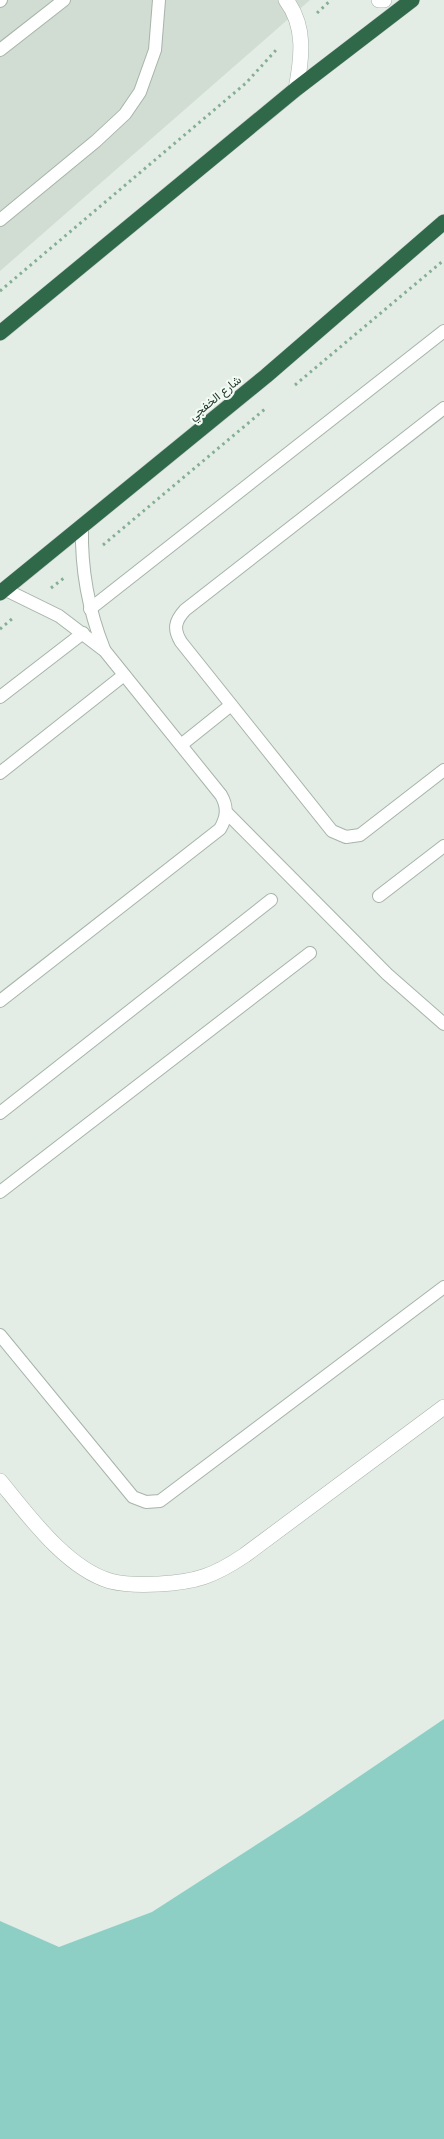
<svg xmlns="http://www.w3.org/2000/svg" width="444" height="2139" font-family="'IBM Plex Sans',Vazirmatn,sans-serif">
<rect width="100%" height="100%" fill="#e3ece5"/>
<polygon fill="#d1dcd3" points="0,0 310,0 0,271"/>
<polygon fill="#8dcfc4" points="444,1719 444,2139 0,2139 0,1921 59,1947 152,1912 304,1814"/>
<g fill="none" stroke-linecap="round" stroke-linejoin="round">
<g stroke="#a6b4aa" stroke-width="14">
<g id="lane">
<polyline points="0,1 1,0"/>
<polyline points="0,50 64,0"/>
<polyline points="0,220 96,141 125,114 140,92 155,50 159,0"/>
<path d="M444 408 185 610C175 621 173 629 181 642L332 831 346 837 360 835 444 770"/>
<path d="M82 527C81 570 88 609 104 649"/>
<polyline points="90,609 444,331"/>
<polyline points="0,697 83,633"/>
<polyline points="181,745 231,705"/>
<polyline points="0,773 124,675"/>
<polyline points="226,812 387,974 444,1024"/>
<polyline points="379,896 444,846"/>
<path d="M0 1001 220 829C227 817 228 807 221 795L105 651 59 616 4 589"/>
<polyline points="0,1113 271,900"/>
<polyline points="0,1192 310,953"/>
<polyline points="0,1335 133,1497 146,1502 160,1501 444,1287"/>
</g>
</g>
<g stroke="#a6b4aa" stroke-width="16">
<g id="street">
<path d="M286 0C306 26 302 58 296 89"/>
<polyline points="379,0 384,0"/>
<path d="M0 1481C28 1515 66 1568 110 1581 126 1585 142 1585 159 1584 196 1582 214 1576 245 1555L444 1407"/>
</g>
</g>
<g stroke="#c1c9c4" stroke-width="16">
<g id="highway">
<polyline points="0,333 296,89 412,0"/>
<polyline points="0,593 266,376 444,222"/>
</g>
</g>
<g stroke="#84af93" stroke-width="3" stroke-dasharray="2.5 4" stroke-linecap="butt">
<polyline points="317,13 331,0"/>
<polyline points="0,291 246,83 277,49"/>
<polyline points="295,385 444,260"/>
<polyline points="103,545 265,409"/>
<polyline points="51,588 64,578"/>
<polyline points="0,629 13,618"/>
</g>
<use href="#lane" stroke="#fff" stroke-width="12"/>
<use href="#street" stroke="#fff" stroke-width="15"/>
<use href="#highway" stroke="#30684a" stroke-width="15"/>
</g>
<g text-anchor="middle" stroke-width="4.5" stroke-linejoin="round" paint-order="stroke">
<g font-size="12" fill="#233d2d" stroke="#f3f9f4">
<text transform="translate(215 398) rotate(-39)" y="4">شارع الخفجي</text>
</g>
</g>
</svg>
